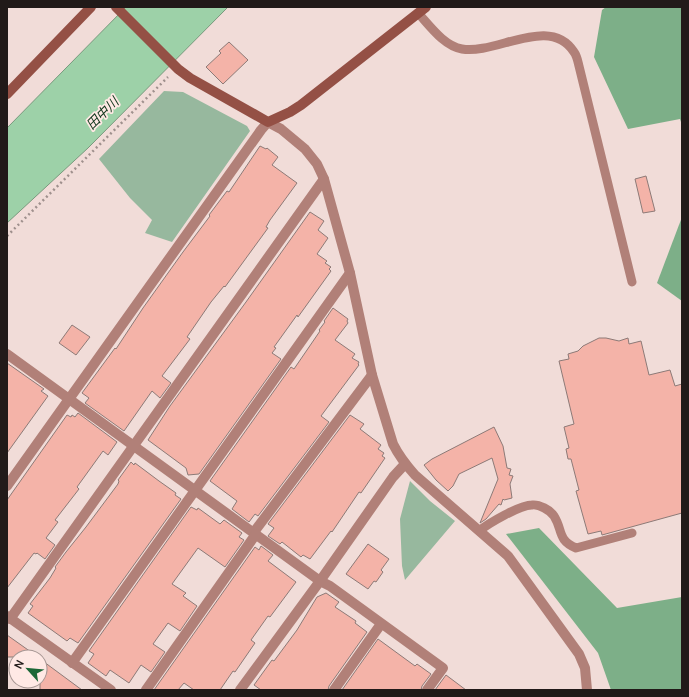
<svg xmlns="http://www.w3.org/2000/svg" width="689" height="697" font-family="Manrope,'Noto Sans JP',sans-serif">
<rect width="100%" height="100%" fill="#f1dcd8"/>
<g fill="#97b89e">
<polygon points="164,91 183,92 247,126 250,131 172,242 145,233 152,220 130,198 99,159"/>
<polygon points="410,481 430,501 455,521 405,580 402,566 400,519"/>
</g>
<g fill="#7daf88">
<polygon points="606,7 682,7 682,125 680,119 628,129 594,57 602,10"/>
<polygon points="682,217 682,301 657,283"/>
<polygon points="539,528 617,608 682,597 682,690 611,690 598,653 506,534"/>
</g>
<polygon fill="#9dd1a8" stroke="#789a7d" points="126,7 228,7 88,148 7,223 7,128"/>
<g fill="#f4b3a8" stroke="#8d7a77">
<polygon points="229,42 248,60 223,84 206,67 221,53 219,51"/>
<polygon points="260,146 266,149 267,148 278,157 272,165 297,183 270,220 266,227 268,228 225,287 224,286 211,302 187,337 190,339 162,376 171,383 160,398 152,391 124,431 85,403 89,398 82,393 115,348 116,349 143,308 183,252 210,216 209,215 227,191 229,192"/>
<polygon points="646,176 655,211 643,213 635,179"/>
<polygon points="310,212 324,221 318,230 328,238 317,254 327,261 325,263 331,267 329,269 331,271 298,317 297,315 274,347 276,348 272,353 281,359 199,474 188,475 186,468 148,440 170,406 246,302"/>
<polygon points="333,308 348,319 347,321 348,323 335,340 355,354 352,358 359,362 358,364 359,365 321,416 329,422 258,516 255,514 249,522 232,509 237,501 210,481 291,367 294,369 320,331 319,330 325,322 324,321"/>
<polygon points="72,325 90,337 76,355 59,343"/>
<polygon points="599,338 606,338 619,341 628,338 629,344 641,341 649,375 670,370 675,386 682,384 682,513 602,535 601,531 588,534 576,491 579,490 571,459 568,459 566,449 569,448 564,427 574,424 559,361 569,359 568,354 578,351 583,346"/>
<polygon points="7,363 44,389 41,391 48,396 7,453"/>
<polygon points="78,413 117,442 108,455 103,451 77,487 79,489 55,520 58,522 46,538 55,545 45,559 37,553 36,554 34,553 7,588 7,500 67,415 71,417 72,415 75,417"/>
<polygon points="350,415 364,424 360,429 381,445 378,449 384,453 382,456 385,458 361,493 359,492 332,532 331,531 310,559 303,555 301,557 282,542 280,544 268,536 274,528 268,524"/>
<polygon points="494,427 503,446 507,468 511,469 509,475 513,476 510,484 512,498 504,500 503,499 501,505 499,504 486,519 480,523 498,479 492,458 459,474 453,486 448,491 436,480 424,465 432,459"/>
<polygon points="131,462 134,465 135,463 159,481 176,493 175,495 181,499 78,643 70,638 67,641 28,613 33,606 30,604 50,578 56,568 55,567 66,552 86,527 118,484 119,481 118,480"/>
<polygon points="191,507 197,510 198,508 220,524 224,520 242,533 239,537 244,540 225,567 198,548 172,584 186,593 183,596 197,606 180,631 168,623 153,644 165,652 151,672 141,665 129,683 110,670 106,676 88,663 94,654 89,651"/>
<polygon points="368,544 389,559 381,570 383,572 376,582 374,581 368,589 346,574"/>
<polygon points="261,546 273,555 268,561 296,582 270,617 268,616 251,640 255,643 235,672 233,671 220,690 194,690 184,683 178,690 154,690 255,547 259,550"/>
<polygon points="326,593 339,602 335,607 356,621 355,623 367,632 329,686 328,690 261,690 254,685 272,660 274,661 297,630 317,597"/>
<polygon points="7,635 38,657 7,657"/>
<polygon points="378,639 415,666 417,664 431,674 422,686 421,690 342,690"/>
<polygon points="40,659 82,690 40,690"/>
<polygon points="446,675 466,690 435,690"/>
</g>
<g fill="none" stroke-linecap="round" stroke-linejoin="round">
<polyline stroke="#9f908d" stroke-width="2.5" stroke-dasharray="2 3" stroke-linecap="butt" points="7,236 168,77"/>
<g stroke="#b18078" stroke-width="9">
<path d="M418 13C430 26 444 46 462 49 496 55 550 14 574 52 577 56 578 62 579 66L632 282"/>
<path d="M479 531C489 523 520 505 532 505 539 504 550 510 554 516 563 530 557 540 576 548L632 533"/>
</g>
<g stroke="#b18078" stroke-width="10">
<polyline points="7,354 320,581 330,586 443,668 427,690"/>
<path d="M7 486 261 130 268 122 281 129 305 149 317 164 324 179 350 273 372 375 393 444C399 456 406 465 415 475L508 556 579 654 585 668 587 690"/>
<polyline points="254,532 372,375"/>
<polyline points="7,616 111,690"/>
<polyline points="10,619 324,179"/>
<polyline points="72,663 350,273"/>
<polyline points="146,690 256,534"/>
<polyline points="240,690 320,581 393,477 405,464"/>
<polyline points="334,690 381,624"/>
</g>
<g stroke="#945045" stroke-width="10">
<polyline points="116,7 178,69 190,78 268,122 290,112 301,105 426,7"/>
<polyline points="7,94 91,7"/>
</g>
</g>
<g text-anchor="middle" stroke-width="3.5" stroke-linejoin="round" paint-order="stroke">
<g font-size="13" font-style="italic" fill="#0f361b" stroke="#ffe9e5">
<text transform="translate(102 113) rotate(-45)" y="5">田中川</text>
</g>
</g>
<rect width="689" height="697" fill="none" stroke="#211a19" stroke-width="16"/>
<g transform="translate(28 669) rotate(297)"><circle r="19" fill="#ffe9e5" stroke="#a69693"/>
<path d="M0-3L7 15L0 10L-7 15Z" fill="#1c6736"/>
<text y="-6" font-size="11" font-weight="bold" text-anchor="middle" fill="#211a19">N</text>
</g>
</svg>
